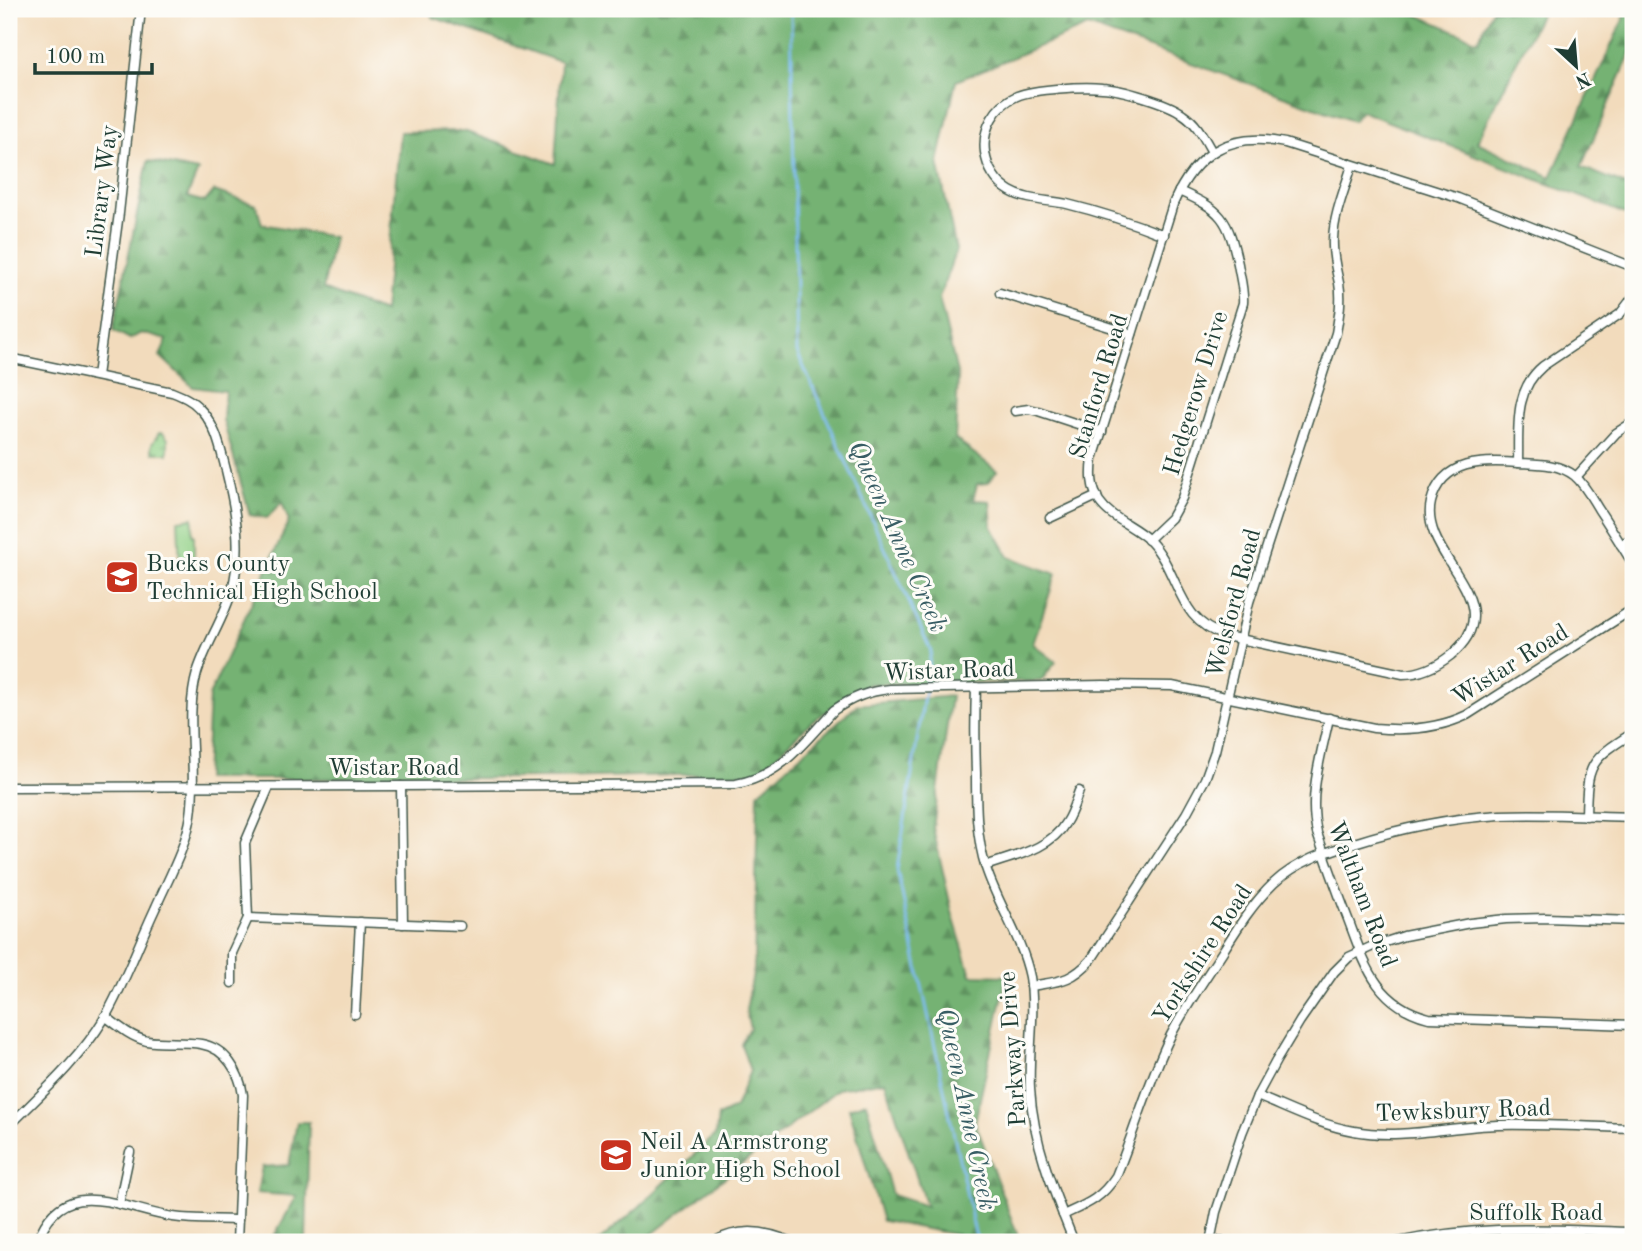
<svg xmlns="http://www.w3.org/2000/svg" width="1642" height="1251" font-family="'Old Standard TT',serif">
<defs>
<pattern id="forest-firs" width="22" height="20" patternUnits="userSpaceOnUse" patternTransform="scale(1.75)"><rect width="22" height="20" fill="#74b273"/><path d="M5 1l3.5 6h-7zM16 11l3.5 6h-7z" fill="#5f925f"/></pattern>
<pattern id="garden-dots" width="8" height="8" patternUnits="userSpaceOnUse" patternTransform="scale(1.75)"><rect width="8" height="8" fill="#91d086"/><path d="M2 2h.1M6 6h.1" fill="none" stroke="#76aa6e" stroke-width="1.8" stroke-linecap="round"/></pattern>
</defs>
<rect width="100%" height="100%" fill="#fdfcf7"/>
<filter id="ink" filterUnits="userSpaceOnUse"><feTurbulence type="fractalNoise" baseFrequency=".0143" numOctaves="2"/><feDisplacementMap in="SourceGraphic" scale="14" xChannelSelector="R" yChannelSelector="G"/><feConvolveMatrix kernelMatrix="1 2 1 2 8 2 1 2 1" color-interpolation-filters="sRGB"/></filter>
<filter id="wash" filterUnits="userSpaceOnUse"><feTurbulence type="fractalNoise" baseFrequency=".00686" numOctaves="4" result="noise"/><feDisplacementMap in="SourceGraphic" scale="28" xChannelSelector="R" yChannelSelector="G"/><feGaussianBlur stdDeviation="1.57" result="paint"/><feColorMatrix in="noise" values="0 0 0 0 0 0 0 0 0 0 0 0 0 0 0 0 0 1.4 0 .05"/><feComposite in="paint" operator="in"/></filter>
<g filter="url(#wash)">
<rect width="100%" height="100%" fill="#f2dbbc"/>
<polygon fill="#91d086" stroke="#58865d" stroke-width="2" points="193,518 192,535 194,535 194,568 180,567 178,520"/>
<g fill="url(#forest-firs)" stroke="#4a7854" stroke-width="2">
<polygon points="430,9 1207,9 1206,12 1208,9 1404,9 1478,41 1492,9 1543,9 1477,142 1551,177 1628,9 1633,9 1633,48 1581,167 1633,188 1633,217 1361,111 1353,121 1088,26 956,81 938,162 956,250 939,298 958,377 955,439 997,471 988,483 977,484 973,500 990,501 992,527 1009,557 1056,574 1033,644 1056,662 1041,681 869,684 812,721 758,773 555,778 205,779 209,696 289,521 282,502 267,518 250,515 223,420 225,391 193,387 160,356 167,340 141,333 130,339 113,330 148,161 198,171 187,197 205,202 214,191 256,205 262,224 334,237 323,289 384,312 400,132 464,131 555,164 561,62 432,17"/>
<polygon points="951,696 933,828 953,916 971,975 1007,976 975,1122 1020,1242 971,1242 969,1237 882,1221 849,1108 866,1102 892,1195 926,1206 885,1081 838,1089 642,1242 598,1242 639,1207 716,1134 718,1116 735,1108 750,1071 741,1044 750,1029 746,1010 754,969 758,793 857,705"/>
<polygon points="297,1122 309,1122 306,1242 279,1242 274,1236 297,1196 257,1193 262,1167 289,1165"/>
</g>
<polygon fill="url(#garden-dots)" stroke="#58865d" stroke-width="2" points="159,433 163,433 168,439 168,454 166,453 153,453 154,450 152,450 152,444"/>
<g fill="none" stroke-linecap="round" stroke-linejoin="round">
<polyline stroke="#81bef4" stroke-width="2.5" points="791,9 797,352 931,651 897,870 975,1233 979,1242"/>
</g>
</g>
<g filter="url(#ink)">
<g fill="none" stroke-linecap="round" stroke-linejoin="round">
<g stroke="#3f5548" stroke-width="11">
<g id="minor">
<path d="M1164 235C1133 223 1100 212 1067 204 1049 200 1027 201 1010 191 996 183 987 168 985 152 982 129 995 105 1017 96 1034 89 1083 86 1102 88 1121 89 1169 103 1183 114 1197 123 1204 138 1212 152"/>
<path d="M1633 267 1458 198 1285 143C1230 131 1195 153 1173 204L1093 459C1091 474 1091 487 1099 501 1111 519 1135 526 1150 541 1181 574 1176 621 1226 636L1403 674C1421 674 1437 666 1451 655 1515 602 1418 557 1431 502 1442 459 1484 460 1519 463 1538 464 1558 463 1575 476 1585 485 1592 499 1599 510 1611 528 1622 546 1633 564"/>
<polyline points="1000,293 1132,334"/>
<path d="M9 358 172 392C182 396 192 400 199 408 216 425 220 447 226 470 236 511 243 549 232 590 224 619 206 644 197 673 184 717 198 769 191 815 186 848 168 879 155 909 138 945 124 985 104 1019 79 1060 42 1093 9 1126"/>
<polyline points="97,376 119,213 141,9"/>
<polyline points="1015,411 1029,409 1038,411 1102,432"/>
<path d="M1518 463C1519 428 1513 391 1543 366L1620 314 1633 297"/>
<polyline points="1576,477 1616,433 1633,422"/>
<polyline points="1050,518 1097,496"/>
<path d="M1148 540 1171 518 1182 498 1243 303C1244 290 1240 277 1238 264 1228 218 1222 210 1179 191"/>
<polyline points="1621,545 1633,537"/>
<path d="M976 687C975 716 975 744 976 773 976 805 976 837 986 868 998 905 1022 938 1030 977 1036 1014 1028 1051 1030 1089 1033 1142 1054 1193 1074 1242"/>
<path d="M1329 718C1321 756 1308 795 1317 833 1327 862 1337 891 1348 919 1365 964 1376 1005 1429 1018L1633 1025"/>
<polyline points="401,786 403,924"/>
<path d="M9 787 401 786 736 784C781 776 804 742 834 710 852 698 868 691 890 689L1103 685 1172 686 1374 728C1406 731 1438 729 1467 715L1633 609"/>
<path d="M1586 816C1587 765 1589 760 1633 733"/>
<path d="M985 866C1013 856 1050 850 1066 822 1072 813 1075 802 1079 791"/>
<polyline points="248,918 460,926"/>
<polyline points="232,983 232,953 248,918 245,843 269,787"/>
<path d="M1031 986C1059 981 1071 982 1091 960L1186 814 1205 779 1215 751 1249 602 1336 333C1339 316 1342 300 1339 283 1336 268 1332 255 1333 239 1334 214 1345 189 1352 165"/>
<polyline points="355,1014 360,922"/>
<path d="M105 1016C118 1026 131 1037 147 1041 165 1044 183 1041 201 1044 226 1048 240 1073 243 1095L237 1242"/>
<path d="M1257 1096C1287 1108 1322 1126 1354 1131 1402 1140 1450 1126 1498 1125 1543 1124 1588 1127 1633 1128"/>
<polyline points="119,1204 130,1152"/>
<path d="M1063 1215C1087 1204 1101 1199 1116 1176 1135 1130 1148 1082 1170 1037 1185 1007 1205 979 1223 951 1238 927 1253 903 1274 883 1296 862 1326 852 1354 843 1401 828 1451 818 1500 815 1544 813 1589 816 1633 817"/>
<polyline points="1210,1240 1225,1242"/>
<path d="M37 1242C62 1170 122 1210 173 1217 194 1220 216 1219 238 1220"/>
<path d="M713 1242C738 1228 765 1230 791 1242"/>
<polyline points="1210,1242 1216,1212 1242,1133 1257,1096 1276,1061 1300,1021 1334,972 1349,957 1373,946 1404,936 1470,923 1506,919 1546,918 1633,921"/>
<path d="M1398 1242C1478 1224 1553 1230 1633 1232"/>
</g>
</g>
<use href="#minor" stroke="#fff" stroke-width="8"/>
</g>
</g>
<defs>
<g id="school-square" transform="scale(1.75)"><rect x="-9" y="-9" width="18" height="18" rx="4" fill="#c8321e" stroke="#fdfcf7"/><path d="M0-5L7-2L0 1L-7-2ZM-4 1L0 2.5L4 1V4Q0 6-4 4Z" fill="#fff"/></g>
</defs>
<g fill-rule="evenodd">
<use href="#school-square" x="122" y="577"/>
<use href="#school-square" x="616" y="1155"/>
</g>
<g text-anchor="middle" stroke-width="6" stroke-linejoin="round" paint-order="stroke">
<g font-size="24" fill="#1f3d34" stroke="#fdfcf7">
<text transform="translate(101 191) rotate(-83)" y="8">Library Way</text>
<text transform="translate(1098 386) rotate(-73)" y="8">Stanford Road</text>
<text transform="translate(1195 393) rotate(-73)" y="8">Hedgerow Drive</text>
<text transform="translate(1233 603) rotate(-75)" y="8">Welsford Road</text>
<text transform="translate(1510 664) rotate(-32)" y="8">Wistar Road</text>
<text transform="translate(949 670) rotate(-2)" y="8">Wistar Road</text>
<text x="394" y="775">Wistar Road</text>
<text transform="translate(1363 894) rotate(69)" y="8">Waltham Road</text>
<text transform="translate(1202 954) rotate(-57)" y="8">Yorkshire Road</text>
<text transform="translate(1012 1049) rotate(-94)" y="8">Parkway Drive</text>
<text transform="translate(1463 1110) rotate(-2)" y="8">Tewksbury Road</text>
<text x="1536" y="1220">Suffolk Road</text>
</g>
<g font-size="24" fill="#1f3d34" stroke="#fdfcf7" text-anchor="start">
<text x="146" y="571">Bucks County<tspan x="146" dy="28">Technical High School</tspan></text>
<text x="640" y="1149">Neil A Armstrong<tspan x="640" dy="28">Junior High School</tspan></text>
</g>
<g font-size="26" font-style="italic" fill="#385d64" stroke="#fdfcf7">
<text transform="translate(899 536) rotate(66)" y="9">Queen Anne Creek</text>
<text transform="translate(968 1109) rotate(78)" y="9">Queen Anne Creek</text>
</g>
</g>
<rect width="1642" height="1251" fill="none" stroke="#fdfcf7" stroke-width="35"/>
<g transform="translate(1576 66) rotate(154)" stroke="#fdfcf7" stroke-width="5" paint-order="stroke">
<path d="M0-5L12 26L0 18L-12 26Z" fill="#1f3d34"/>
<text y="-10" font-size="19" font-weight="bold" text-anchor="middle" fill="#1f3d34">N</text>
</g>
<path d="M35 63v10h117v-10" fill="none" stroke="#1f3d34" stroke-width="3.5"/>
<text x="46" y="63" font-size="21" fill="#1f3d34" stroke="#fdfcf7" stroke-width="5" paint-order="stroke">100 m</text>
</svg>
